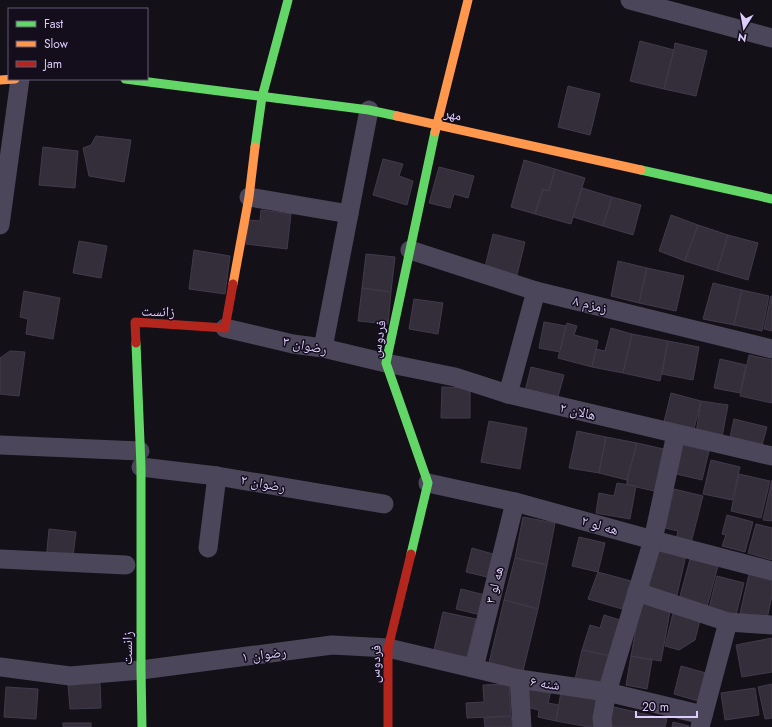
<svg xmlns="http://www.w3.org/2000/svg" width="772" height="727" font-family="Jost,'Noto Naskh Arabic',sans-serif">
<rect width="100%" height="100%" fill="#141018"/>
<g fill="#342e3b" stroke="#423a4c">
<polygon points="640,41 674,50 664,89 630,81"/>
<polygon points="675,43 707,51 696,96 664,89 674,50"/>
<polygon points="568,86 600,94 590,135 558,127"/>
<polygon points="96,136 131,140 124,182 89,176 83,148 91,145"/>
<polygon points="43,147 78,151 75,188 39,185"/>
<polygon points="383,159 403,164 399,176 413,181 407,205 373,195"/>
<polygon points="524,160 555,169 549,191 543,189 535,214 511,207"/>
<polygon points="439,167 474,176 468,198 454,194 450,208 429,203"/>
<polygon points="555,169 585,178 571,224 535,214 543,189 549,191"/>
<polygon points="582,188 612,197 603,226 573,217"/>
<polygon points="612,197 641,205 633,235 603,226"/>
<polygon points="261,210 291,214 287,249 246,244 249,220 260,221"/>
<polygon points="671,215 698,225 685,261 659,251"/>
<polygon points="698,225 728,235 717,271 685,261"/>
<polygon points="493,234 525,242 517,275 485,267"/>
<polygon points="728,235 758,243 748,280 717,271"/>
<polygon points="79,241 107,246 101,278 73,273"/>
<polygon points="194,250 230,256 225,294 189,289"/>
<polygon points="366,254 395,257 391,292 362,288"/>
<polygon points="618,261 647,268 639,303 611,296"/>
<polygon points="647,268 684,276 676,311 639,303"/>
<polygon points="713,283 742,290 734,325 703,319"/>
<polygon points="362,288 391,292 388,324 358,321"/>
<polygon points="742,290 769,296 762,331 734,325"/>
<polygon points="24,291 60,298 53,339 26,334 28,319 20,317"/>
<polygon points="771,296 772,296 772,331 764,329"/>
<polygon points="414,299 443,303 438,334 409,329"/>
<polygon points="544,322 566,326 560,352 539,348"/>
<polygon points="567,323 577,326 574,335 598,341 592,367 558,358"/>
<polygon points="611,328 632,334 623,373 592,367 596,349 605,351"/>
<polygon points="632,334 668,341 660,381 623,373"/>
<polygon points="668,341 699,347 693,380 662,374"/>
<polygon points="10,351 25,352 19,396 0,394 0,358"/>
<polygon points="749,355 772,360 772,403 740,396"/>
<polygon points="720,359 746,365 740,393 714,388"/>
<polygon points="531,367 564,375 557,400 525,391"/>
<polygon points="442,387 470,388 470,418 441,418"/>
<polygon points="671,393 701,401 693,433 663,426"/>
<polygon points="701,401 728,405 722,437 696,433"/>
<polygon points="734,419 767,427 762,445 730,437"/>
<polygon points="489,421 527,428 520,469 481,462"/>
<polygon points="577,431 606,437 599,473 569,468"/>
<polygon points="606,437 637,443 627,480 599,473"/>
<polygon points="637,443 668,450 659,492 627,485 627,480"/>
<polygon points="679,444 709,451 702,480 672,473"/>
<polygon points="711,460 740,467 732,500 703,494"/>
<polygon points="739,474 770,481 761,518 731,511"/>
<polygon points="772,480 772,521 763,520"/>
<polygon points="617,483 636,486 630,519 596,513 599,493 614,496"/>
<polygon points="674,489 703,496 691,543 676,539 678,531 665,528"/>
<polygon points="727,515 753,522 745,552 722,546 726,535 722,534"/>
<polygon points="523,517 555,523 547,565 515,558"/>
<polygon points="756,524 772,528 772,560 748,553"/>
<polygon points="49,529 76,532 72,564 46,561"/>
<polygon points="579,537 605,543 598,572 572,566"/>
<polygon points="472,548 493,554 487,577 466,572"/>
<polygon points="655,548 686,555 677,595 646,588"/>
<polygon points="515,558 547,565 538,609 504,600"/>
<polygon points="690,559 718,566 707,607 679,600"/>
<polygon points="598,572 631,581 622,609 588,599"/>
<polygon points="749,574 772,578 772,596 767,619 740,613"/>
<polygon points="717,576 744,583 736,615 709,608"/>
<polygon points="461,589 485,595 481,615 456,609"/>
<polygon points="504,600 538,609 522,675 488,667"/>
<polygon points="641,601 671,606 661,661 631,656"/>
<polygon points="674,609 701,616 695,640 679,650 665,646"/>
<polygon points="443,612 476,619 466,661 433,654"/>
<polygon points="604,615 620,620 610,656 582,650 590,625 600,628"/>
<polygon points="772,638 772,672 742,677 736,645"/>
<polygon points="582,650 610,656 602,686 575,679"/>
<polygon points="631,656 652,660 647,689 626,685"/>
<polygon points="681,666 706,673 698,701 674,694"/>
<polygon points="100,683 101,708 70,709 68,684"/>
<polygon points="531,683 552,687 548,703 559,705 556,721 538,717 539,710 526,707"/>
<polygon points="509,684 511,716 467,718 466,703 484,702 483,685"/>
<polygon points="772,684 772,718 765,719 758,687"/>
<polygon points="6,687 38,689 36,719 4,717"/>
<polygon points="755,688 759,715 725,720 721,693"/>
<polygon points="561,692 599,698 595,727 589,727 556,721"/>
<polygon points="614,707 667,719 665,727 609,727"/>
<polygon points="511,716 513,727 485,727 484,718"/>
<polygon points="673,722 689,726 689,727 672,727"/>
<rect x="63" y="723" width="28" height="4"/>
</g>
<g fill="none" stroke-linecap="round" stroke-linejoin="round">
<g stroke="#4b4659" stroke-width="19">
<polyline points="630,0 772,38"/>
<polyline points="249,197 349,214"/>
<polyline points="0,225 20,79"/>
<polyline points="410,250 536,291 772,349"/>
<polyline points="225,328 293,344 323,348 386,363 455,377 508,394 772,456"/>
<polyline points="323,348 369,110"/>
<polyline points="508,394 536,291"/>
<polyline points="0,445 140,451"/>
<polyline points="141,467 217,476 384,504"/>
<polyline points="428,483 515,502 653,540 772,571"/>
<polyline points="208,548 217,476"/>
<polyline points="0,559 126,565"/>
<polyline points="637,592 728,622 772,625"/>
<polyline points="0,667 70,676 141,670 332,645 388,648 519,679 607,692 703,715"/>
<polyline points="474,668 515,502"/>
<polyline points="519,679 522,727"/>
<polyline points="603,727 602,718 607,692 653,540 676,434"/>
<polyline points="700,727 728,622"/>
</g>
<g stroke="#63d668" stroke-width="9">
<polyline points="125,79 369,110 397,116"/>
<polyline points="255,147 262,97 288,0"/>
<polyline points="641,170 772,199"/>
<polyline points="136,343 141,467 141,670 142,727"/>
<polyline points="411,554 428,483 386,363 435,132"/>
</g>
<g stroke="#ff974d" stroke-width="9">
<polyline points="0,80 15,79"/>
<polyline points="397,116 641,170"/>
<polyline points="435,132 468,0"/>
<polyline points="233,284 249,197 255,147"/>
</g>
<g stroke="#b3261e" stroke-width="9">
<polyline points="136,343 135,322 225,328 233,284"/>
<polyline points="388,727 388,648 411,554"/>
</g>
</g>
<g text-anchor="middle" stroke-width="3" stroke-linejoin="round" paint-order="stroke">
<g font-size="14" fill="#dcccfb" stroke="#130d1c">
<text transform="translate(453 114) rotate(12)" y="5">مهر</text>
<text transform="translate(590 304) rotate(14)" y="5">زمزم ۸</text>
<text transform="translate(158 311) rotate(1)" y="5">زانست</text>
<text transform="translate(378 339) rotate(-81)" y="5">فردوس</text>
<text transform="translate(305 345) rotate(11)" y="5">رضوان ۳</text>
<text transform="translate(578 411) rotate(13)" y="5">هالان ۲</text>
<text transform="translate(263 483) rotate(10)" y="5">رضوان ۲</text>
<text transform="translate(600 525) rotate(16)" y="5">هه لو ۲</text>
<text transform="translate(494 585) rotate(-76)" y="5">هه لو ۳</text>
<text transform="translate(127 648) rotate(-90)" y="5">زانست</text>
<text transform="translate(264 654) rotate(-7)" y="5">رضوان ۱</text>
<text transform="translate(375 664) rotate(-88)" y="5">فردوس</text>
<text transform="translate(545 683) rotate(8)" y="5">شنه ۶</text>
</g>
</g>
<rect x="8" y="8" width="140" height="72" fill="#130d1c" stroke="#635975"/>
<rect x="16" y="21" width="20" height="6" fill="#63d668" stroke="#635975"/>
<text x="44" y="28" font-size="12" fill="#dcccfb">Fast</text>
<rect x="16" y="41" width="20" height="6" fill="#ff974d" stroke="#635975"/>
<text x="44" y="48" font-size="12" fill="#dcccfb">Slow</text>
<rect x="16" y="61" width="20" height="6" fill="#b3261e" stroke="#635975"/>
<text x="44" y="68" font-size="12" fill="#dcccfb">Jam</text>
<g transform="translate(744 28) rotate(191)" stroke="#130d1c" stroke-width="3" paint-order="stroke">
<path d="M0-3L7 15L0 10L-7 15Z" fill="#dcccfb"/>
<text y="-6" font-size="11" font-weight="bold" text-anchor="middle" fill="#dcccfb">N</text>
</g>
<path d="M636 711v6h61v-6" fill="none" stroke="#dcccfb" stroke-width="2"/>
<text x="642" y="711" font-size="12" fill="#dcccfb" stroke="#130d1c" stroke-width="3" paint-order="stroke">20 m</text>
</svg>
